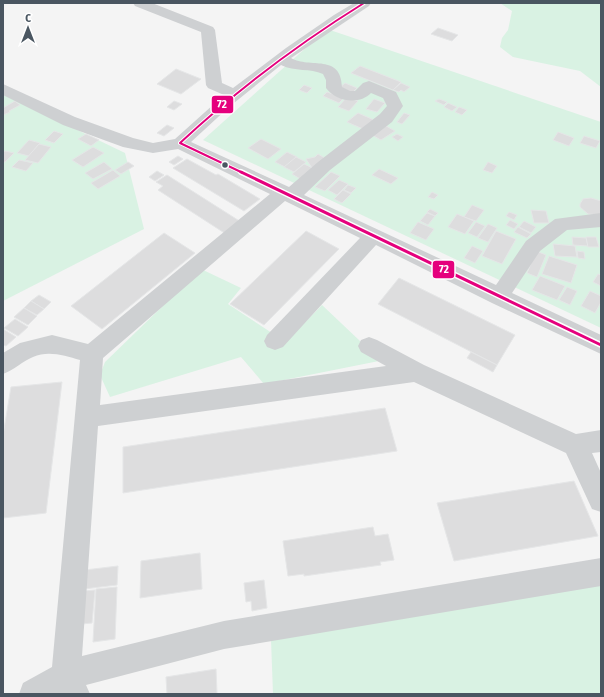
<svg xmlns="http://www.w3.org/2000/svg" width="604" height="697" font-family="'Fira Sans Condensed',sans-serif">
<rect width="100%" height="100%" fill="#f4f4f4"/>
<g fill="#d9f2e3">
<polygon points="500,3 601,3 601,87 580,71 513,57 500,47 502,38 508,30 512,11"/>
<polygon points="327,29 601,122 601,328 203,140"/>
<polygon points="3,94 125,153 144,229 3,301"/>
<polygon points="201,269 241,288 228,304 272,333 282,346 322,305 360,341 384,360 264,384 241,357 110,397 100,375 105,362"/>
<polygon points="601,582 601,694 273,694 271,640"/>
</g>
<g fill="#ddddde" stroke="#e5e6e7">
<polygon points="438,28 458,35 452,41 431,34"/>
<polygon points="360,66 401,82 393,90 351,73"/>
<polygon points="176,69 201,79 181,94 157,84"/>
<polygon points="345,83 357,88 352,93 339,88"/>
<polygon points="401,83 410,87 404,92 401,90 399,92 393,90"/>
<polygon points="304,85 312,88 307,93 299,90"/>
<polygon points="327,92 344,98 339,103 323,96"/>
<polygon points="347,97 358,101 349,111 338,107"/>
<polygon points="374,99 385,103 377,112 366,109"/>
<polygon points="439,99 447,102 444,105 435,101"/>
<polygon points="15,101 20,105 9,111 10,112 3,115 3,108"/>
<polygon points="174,101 182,104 174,110 167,107"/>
<polygon points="448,103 457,107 452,111 444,107"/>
<polygon points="459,107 467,110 462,115 455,112"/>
<polygon points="358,113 374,120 363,129 347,122"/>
<polygon points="404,113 410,115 402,124 397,122"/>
<polygon points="167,125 174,128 164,136 157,133"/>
<polygon points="386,126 395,131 381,140 372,135"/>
<polygon points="54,131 63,134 54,143 45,140"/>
<polygon points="558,132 574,138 569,146 553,140"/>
<polygon points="86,134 99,140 91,146 78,139"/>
<polygon points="397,134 403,137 398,141 392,137"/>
<polygon points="584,136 600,141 596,148 580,143"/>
<polygon points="261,139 281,149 268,159 248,148"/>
<polygon points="29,140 40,143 29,156 17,153"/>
<polygon points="39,144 51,147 38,163 25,160"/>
<polygon points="93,147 104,153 83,167 72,160"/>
<polygon points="5,151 14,153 5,162 3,162 3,152"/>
<polygon points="287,152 297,157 285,167 275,162"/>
<polygon points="318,154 328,160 312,168 306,159 315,157"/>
<polygon points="178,156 183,159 174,165 169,162"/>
<polygon points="296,157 306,162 294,172 284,167"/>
<polygon points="187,159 216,175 218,174 260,199 244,211 173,168"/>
<polygon points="19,160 33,163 26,171 12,167"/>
<polygon points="104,162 112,169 93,179 85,173"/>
<polygon points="128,162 134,166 121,174 115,170"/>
<polygon points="488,162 497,166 492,173 483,170"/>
<polygon points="304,164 315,169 302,180 292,174"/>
<polygon points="379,169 398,178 391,184 372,175"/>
<polygon points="113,170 120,176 98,189 91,183"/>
<polygon points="157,171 164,175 155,181 149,177"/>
<polygon points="331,172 340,176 325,191 315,187"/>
<polygon points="167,175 241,222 226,234 158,190 163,186 156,182"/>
<polygon points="339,180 348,184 337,195 328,190"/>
<polygon points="348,185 356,188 351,193 344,190"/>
<polygon points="343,190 351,194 342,203 334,199"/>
<polygon points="432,192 438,195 434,199 428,197"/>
<polygon points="591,198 601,201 601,215 588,214 580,207 580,204 583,199"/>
<polygon points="472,205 484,210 476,221 464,217"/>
<polygon points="430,209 438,213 435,216 427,212"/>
<polygon points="531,210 546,211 549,223 534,223"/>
<polygon points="509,212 517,215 514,220 506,216"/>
<polygon points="427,213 435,216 428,225 420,221"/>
<polygon points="457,214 474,221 465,234 448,227"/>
<polygon points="510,220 518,224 514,229 506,225"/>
<polygon points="524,221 536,227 531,233 519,227"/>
<polygon points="418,222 434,229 426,240 410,233"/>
<polygon points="476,222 485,226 477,237 468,233"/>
<polygon points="488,224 497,228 488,242 478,238"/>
<polygon points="518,227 531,234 527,238 514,232"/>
<polygon points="306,231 339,249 264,325 230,304"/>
<polygon points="496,231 516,239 502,264 482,256"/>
<polygon points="164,233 195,253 102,329 71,306"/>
<polygon points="572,237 586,238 588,246 573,245"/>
<polygon points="586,237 596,237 599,247 588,247"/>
<polygon points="553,244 575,246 577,257 555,256"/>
<polygon points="472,246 483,251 475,263 464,258"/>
<polygon points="536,251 546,255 537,277 527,273"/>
<polygon points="577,251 584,252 585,259 578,258"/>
<polygon points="549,256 577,265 571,283 542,274"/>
<polygon points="598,274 601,275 601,286 593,282"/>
<polygon points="540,276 565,286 557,300 532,290"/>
<polygon points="399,278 515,335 497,365 378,304"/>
<polygon points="567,287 577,291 570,305 559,300"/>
<polygon points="590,291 601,296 601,302 595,313 581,306"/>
<polygon points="39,295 51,302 44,309 31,301"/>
<polygon points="31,301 44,309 37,315 24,308"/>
<polygon points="24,308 37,316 28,325 14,317"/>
<polygon points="15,319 28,327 18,336 4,328"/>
<polygon points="3,329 16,337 6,346 3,345"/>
<polygon points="471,352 497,365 493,372 467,358"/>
<polygon points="62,382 46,513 3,518 3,435 11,387"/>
<polygon points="385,408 397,451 123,493 123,447"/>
<polygon points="574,481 598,536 454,561 437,503"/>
<polygon points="373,527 375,536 388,534 394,560 380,562 381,565 304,576 304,574 288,576 283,541"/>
<polygon points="200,553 202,589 140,598 141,561"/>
<polygon points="118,566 117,585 84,589 85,570"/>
<polygon points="264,580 267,608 252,611 251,601 246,602 244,583"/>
<polygon points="117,587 115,639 93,642 96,589"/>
<polygon points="95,590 92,623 81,624 84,591"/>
<polygon points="216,669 217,694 167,694 166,677"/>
</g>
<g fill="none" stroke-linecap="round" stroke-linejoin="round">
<path fill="#ced0d2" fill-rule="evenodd" d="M133 3H152L213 27 215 30 222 83 233 88 286 48 334 15 354 3H371L369 6 291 58C310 69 341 53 342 87L350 91H355L363 83 369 81 396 92 403 106 392 122 330 170 304 195 496 285 526 241 555 219 601 213V227L567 230 540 251 512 293 601 335V354L492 303 376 245 283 347 275 350 267 347 264 341 267 335 360 238 285 201 103 358 100 405 386 366 361 352 358 346 361 340 369 337 377 340 424 365 576 434 601 430V452L592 453 601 473V512L592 509 566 453 414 382 98 426 82 656 224 621 601 558V586L224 649 86 685 90 694H19L23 683 52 667 80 360C65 356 49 350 33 357 23 361 14 370 3 374V353L20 343 52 335 88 344 270 194 178 149 153 153 123 147 63 125 3 95V84L75 117 133 138 153 143 175 139 224 95 208 88 206 85 201 32 135 6ZM281 65C295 72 310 68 323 74L326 80V88C336 102 360 105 371 93L383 98 387 106 380 114 318 162 289 187 191 142 229 107Z"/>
<g stroke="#fff" stroke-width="4">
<path id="bus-1-far1" d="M243 173 180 143C237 90 298 44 364 3"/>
</g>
<g stroke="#fff" stroke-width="6">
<polyline id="bus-1" points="241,172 601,345"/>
</g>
<use href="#bus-1-far1" stroke="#e5007d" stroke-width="2"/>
<use href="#bus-1" stroke="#e5007d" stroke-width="3"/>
</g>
<circle fill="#4a5661" stroke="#fff" stroke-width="1.5" cx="225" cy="165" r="3.5"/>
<g stroke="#fff" stroke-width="1.5">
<rect x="211" y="95" width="23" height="19" rx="4" fill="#e5007d"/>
<rect x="432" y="260" width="23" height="19" rx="4" fill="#e5007d"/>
</g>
<g font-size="11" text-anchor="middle" font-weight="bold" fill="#fff">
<text x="222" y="108">72</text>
<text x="444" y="273">72</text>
</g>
<rect width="604" height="697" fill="none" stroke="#4a5661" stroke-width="8"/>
<g transform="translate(28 28)" stroke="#ffffff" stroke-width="3" paint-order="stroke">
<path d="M0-3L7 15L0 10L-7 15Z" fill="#4a5661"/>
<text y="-6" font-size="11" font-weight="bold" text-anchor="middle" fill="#4a5661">С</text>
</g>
</svg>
